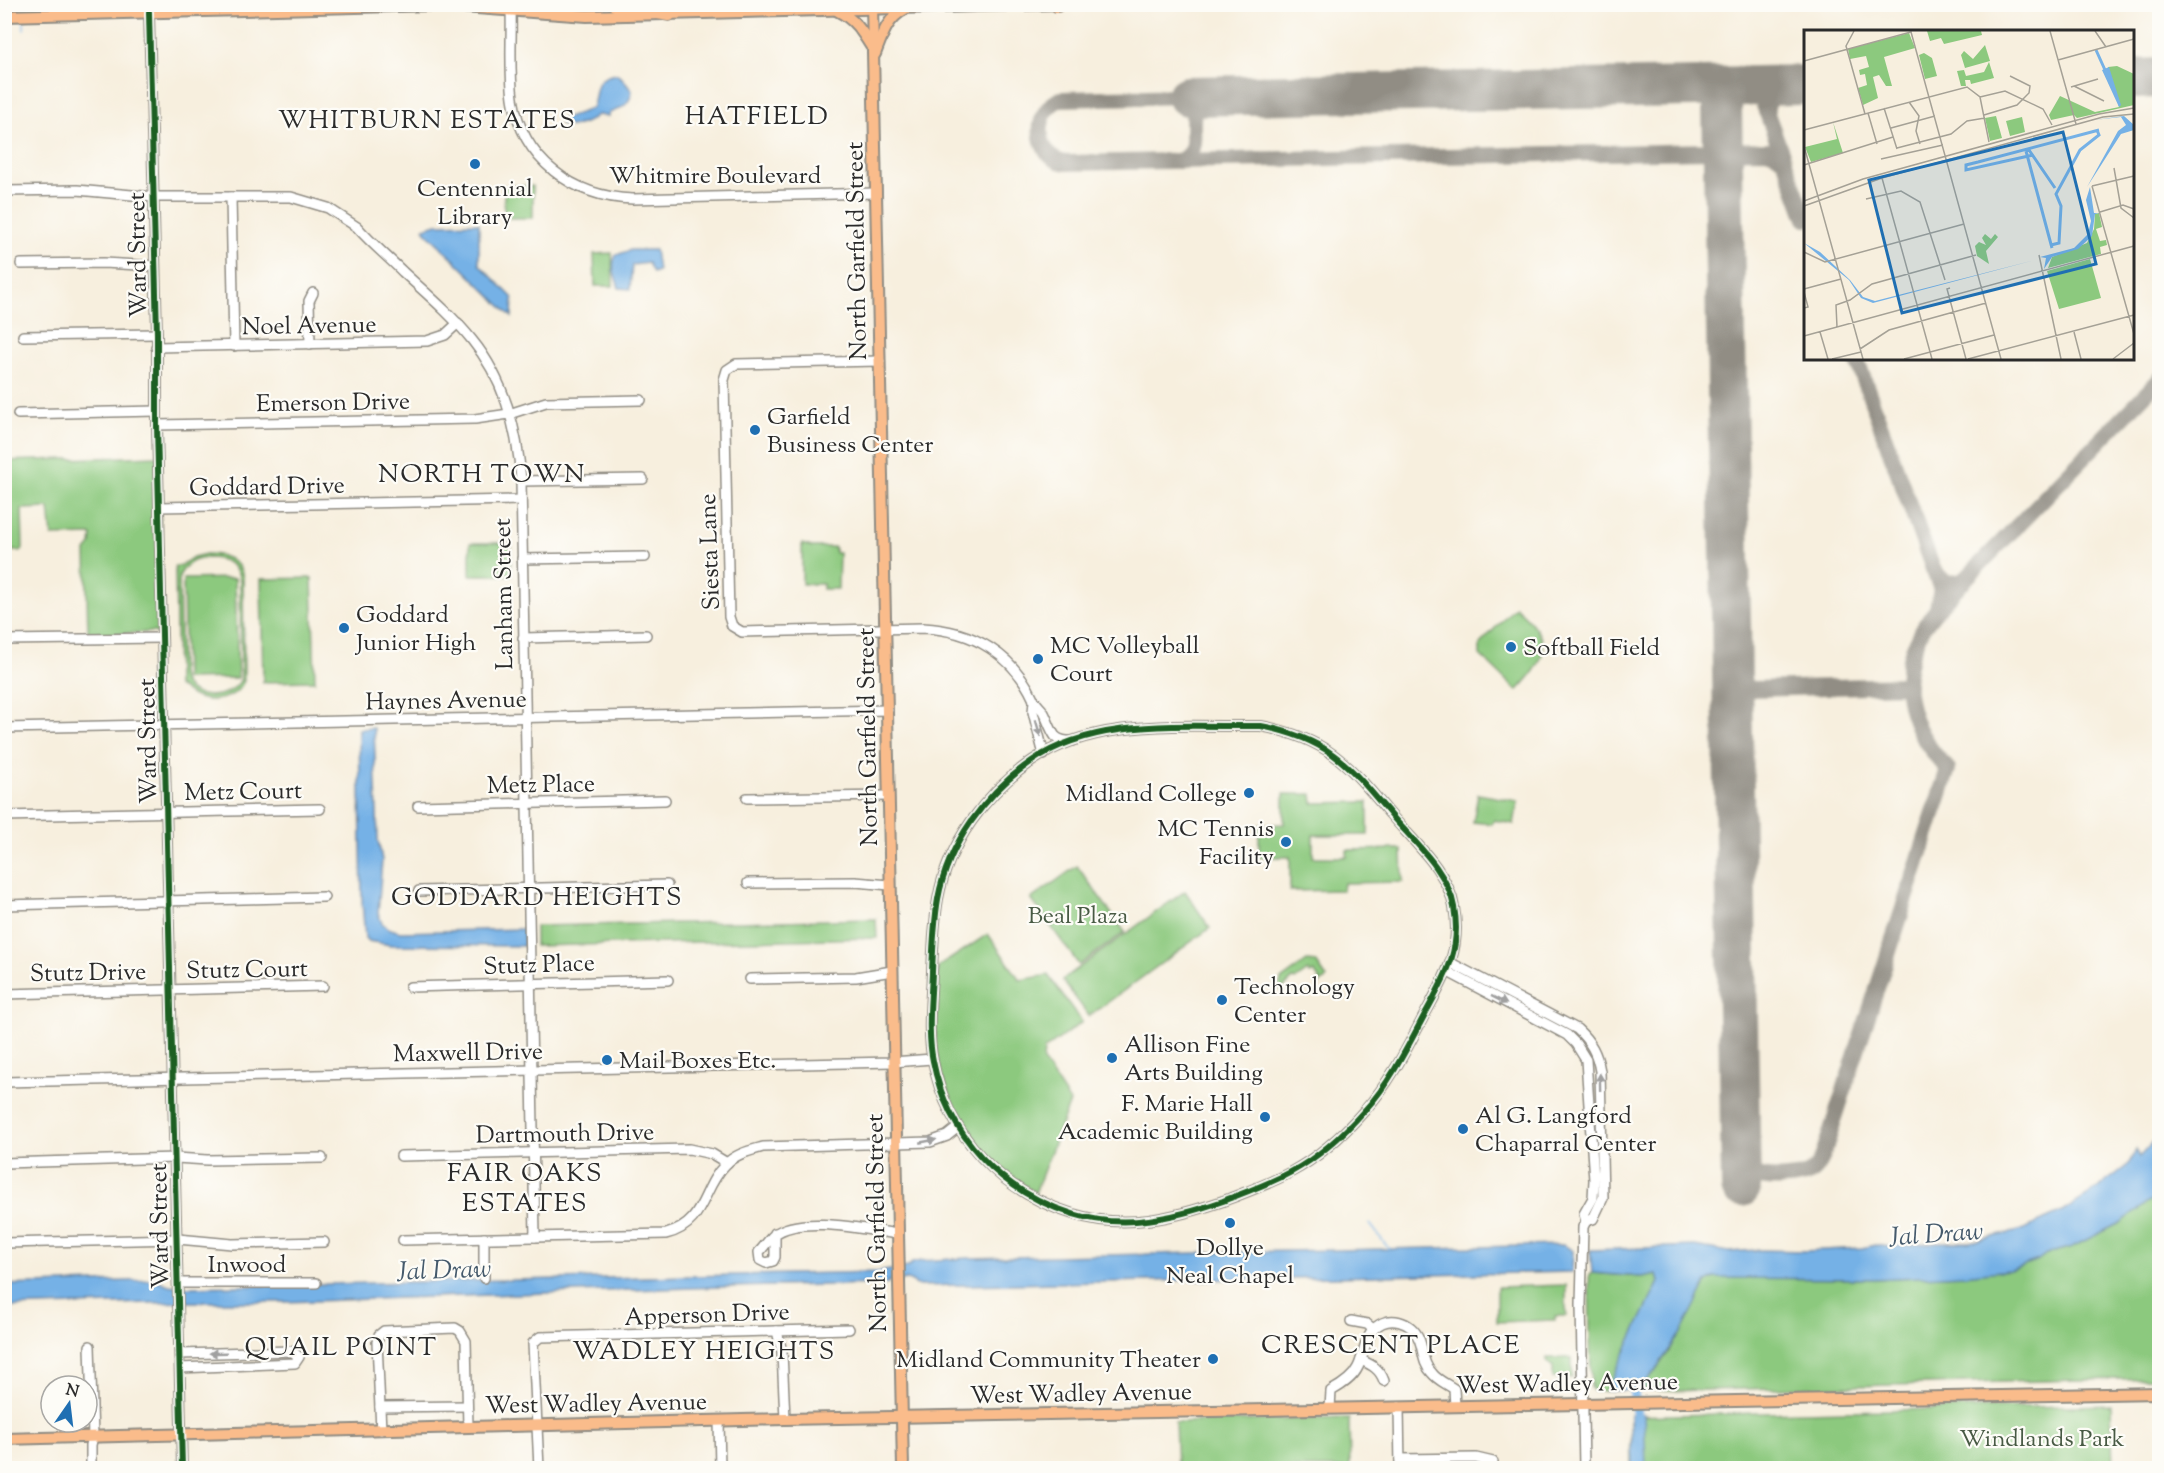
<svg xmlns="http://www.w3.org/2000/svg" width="2164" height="1473" font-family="'Sorts Mill Goudy',serif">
<rect width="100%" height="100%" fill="#fdfcf7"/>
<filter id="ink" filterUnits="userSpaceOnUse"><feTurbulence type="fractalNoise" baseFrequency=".0167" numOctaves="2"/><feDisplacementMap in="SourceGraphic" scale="12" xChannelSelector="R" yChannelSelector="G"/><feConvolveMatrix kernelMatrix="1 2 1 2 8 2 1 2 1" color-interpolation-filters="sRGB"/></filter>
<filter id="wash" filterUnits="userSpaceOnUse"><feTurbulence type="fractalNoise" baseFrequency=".008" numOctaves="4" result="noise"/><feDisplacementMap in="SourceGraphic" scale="24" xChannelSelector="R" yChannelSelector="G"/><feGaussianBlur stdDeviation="1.35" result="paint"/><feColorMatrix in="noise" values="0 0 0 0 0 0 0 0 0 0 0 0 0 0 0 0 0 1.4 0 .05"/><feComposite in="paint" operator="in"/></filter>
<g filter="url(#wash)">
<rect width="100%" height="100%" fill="#f7efde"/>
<g fill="#8cc97e" stroke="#5c7a54" stroke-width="1.5" fill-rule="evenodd">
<polygon points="5,4 226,4 226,5 5,9"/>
<rect x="504" y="186" width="29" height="32"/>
<polygon points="612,253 613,286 595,286 594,254"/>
<polygon points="158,456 162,638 155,632 88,635 86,551 91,545 92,535 52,536 49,508 22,509 23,549 20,551 5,551 4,461"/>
<rect x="470" y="543" width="41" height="32"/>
<polygon points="802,544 812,547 835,547 835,553 839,553 838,589 823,589 823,584 802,584"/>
<path d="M206 554C222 554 240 559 243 577L244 681C236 700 211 704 193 696 187 693 183 688 177 686L175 566H180L193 557ZM207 558C223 558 236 563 240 579L241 679C230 702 184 703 181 673L179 577C184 564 194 559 207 558Z"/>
<polygon points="235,578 238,678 185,679 183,579"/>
<polygon points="312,578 315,681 263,682 261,579"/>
<path d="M1515 607C1553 639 1550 657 1517 691L1480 655V644Z"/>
<polygon points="1284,794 1312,794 1313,803 1368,802 1368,835 1313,835 1313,857 1347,857 1347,850 1402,849 1403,882 1344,883 1343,890 1290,891 1290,857 1259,857 1259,825 1284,824"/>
<polygon points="1478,794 1518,801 1514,824 1494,820 1492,824 1473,822"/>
<polygon points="1077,866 1125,932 1079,965 1031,899"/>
<polygon points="1185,891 1210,928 1089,1016 1062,980"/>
<polygon points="876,919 877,938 535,946 535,926"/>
<polygon points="988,934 1020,980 1048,975 1082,1022 1044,1050 1043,1061 1070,1102 1035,1193 996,1165 961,1121 941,1075 935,1047 938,967"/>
<polygon points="1307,961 1316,962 1327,978 1318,985 1317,983 1320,980 1314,972 1310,974 1308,971 1295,980 1293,979 1281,990 1279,987 1281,980"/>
<polygon points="2159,1195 2159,1378 1669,1391 1642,1389 1670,1350 1707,1282 1714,1278 1874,1279 1964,1275 2038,1260 2046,1254 2072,1247 2120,1223"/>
<polygon points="1592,1273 1642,1277 1657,1274 1659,1282 1606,1391 1594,1391 1591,1388 1589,1275"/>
<polygon points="1566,1285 1566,1316 1555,1316 1555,1320 1497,1322 1497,1287"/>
<polygon points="1547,1358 1572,1358 1572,1378 1553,1378 1553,1367 1547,1362"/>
<polygon points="2111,1405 2113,1468 1631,1468 1630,1416"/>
<polygon points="1349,1418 1350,1468 1177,1468 1175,1422"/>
</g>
<g fill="#75b1e6" stroke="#506e88" stroke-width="1.5">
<path d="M616 74 622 78 632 91C630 105 621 109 609 113L608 116C604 116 601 115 598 115 595 116 591 120 589 121 581 125 567 129 560 123L562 119 570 117 592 108C599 91 591 78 616 74Z"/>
<polygon points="479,223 479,264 513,298 512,317 427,233 424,228 437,224"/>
<path d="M631 250H655L658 271 653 273 648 263 632 265 630 289 619 288C616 277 610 267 616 255Z"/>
<polygon points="374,728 378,840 382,860 378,913 382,923 388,928 400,932 523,929 524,946 391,945 368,941 365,938 362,902 359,729"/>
<polygon points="2159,1131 2159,1195 2120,1223 2072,1247 2046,1254 2038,1260 2010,1270 1964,1275 1874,1279 1714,1278 1707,1282 1681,1333 1642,1389 1606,1391 1659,1282 1657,1274 1642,1277 1592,1273 1590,1250 1695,1246 1729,1252 1756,1250 1804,1251 1862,1248 1875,1245 1890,1247 1937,1242 1969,1242 2020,1231 2062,1212 2087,1196 2128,1165 2136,1150 2139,1157 2156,1139"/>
<polygon points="1564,1245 1573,1251 1572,1272 919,1286 908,1280 889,1281 887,1284 720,1287 285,1302 187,1302 5,1307 4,1285 157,1280 169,1285 187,1287 878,1272 908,1267 912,1263 921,1261 968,1258"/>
<polygon points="1630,1414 1644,1414 1646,1468 1632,1468"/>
</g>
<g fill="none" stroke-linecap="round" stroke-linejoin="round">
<g stroke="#75b1e6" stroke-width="1.5">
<polyline points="560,4 563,4"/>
<polyline points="139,6 173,4"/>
<polyline points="139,6 156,4"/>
<polyline points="100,7 106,7"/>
<polyline points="24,21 24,29"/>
<polyline points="1370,1224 1389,1249"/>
</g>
<polyline stroke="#75b1e6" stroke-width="10" points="1637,1377 1633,1386 1638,1426"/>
<g stroke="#918d84" stroke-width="16">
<polyline points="1742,86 1754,90 1762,100 1806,219"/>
<path d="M1187 96 1061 99C1032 110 1034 158 1066 163L1767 150 1777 154 1784 160"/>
<polyline points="1722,105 1727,92 1741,86"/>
<polyline points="1766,112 1770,95 1782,85"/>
<path d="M1179 161C1211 147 1174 110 1211 95"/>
<polyline points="1856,358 1933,569"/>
<path d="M1937 608 1941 590 1933 569C1942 581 1951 587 1965 579"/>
<polyline points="1732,668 1739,683 1753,689"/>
<polyline points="1733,707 1740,694 1753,689 1908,685"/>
<path d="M1740 1152C1743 1159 1746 1168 1752 1173 1762 1182 1802 1179 1813 1171 1818 1167 1821 1161 1823 1155L1948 769C1909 730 1893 679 1923 628 1930 616 1940 606 1950 595L2160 379"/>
</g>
<g stroke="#918d84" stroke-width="40">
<polyline points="2132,79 2160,78"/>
<polyline points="1187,96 1806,85"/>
<polyline points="1722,105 1741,1187"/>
</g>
</g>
</g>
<g filter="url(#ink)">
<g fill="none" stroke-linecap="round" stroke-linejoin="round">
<g stroke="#918d84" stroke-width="12">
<g id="minor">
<path d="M511 10C512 39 509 69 513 98 522 160 573 197 633 199L876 193"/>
<polyline points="149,12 157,334 157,426 182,1468"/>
<path d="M4 191 77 190 154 197H291L328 208 357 227C371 243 388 257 403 272 427 294 452 315 472 340 504 379 518 431 521 481L535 1237"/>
<polyline points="231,197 234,346"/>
<polyline points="21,264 104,263 155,266"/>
<polyline points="23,336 157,334"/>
<polyline points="310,344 309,301 313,293"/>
<polyline points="156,347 427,341 445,335 458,323"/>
<path d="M880 361 736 364 727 370 724 380 729 617 732 626 742 632 923 628C973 630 1014 655 1034 700 1036 704 1040 707 1043 711 1047 718 1050 729 1055 736 1060 741 1066 741 1073 741"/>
<polyline points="18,414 157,411"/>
<polyline points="157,425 475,419 509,414 546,402 641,400"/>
<polyline points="521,481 643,479"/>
<polyline points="159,507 521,500"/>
<polyline points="522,559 645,557"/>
<polyline points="523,638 646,635"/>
<polyline points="4,640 162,638"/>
<polyline points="1034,701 1033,712 1044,755"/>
<path d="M1261 726C1329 739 1348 764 1391 815 1414 842 1448 871 1454 907 1462 951 1445 977 1425 1014 1408 1046 1390 1083 1365 1110 1344 1134 1319 1157 1291 1172 1269 1184 1246 1192 1223 1201 1174 1218 1124 1230 1073 1214 1001 1192 947 1135 933 1061 927 1032 931 1001 932 972 933 948 934 922 938 899 948 843 986 793 1032 761 1095 717 1187 727 1261 726Z"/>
<polyline points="4,728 888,710"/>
<polyline points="747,798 888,796"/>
<polyline points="418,806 665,800"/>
<polyline points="4,816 320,809"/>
<polyline points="748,883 855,882 890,885"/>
<polyline points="419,891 667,885"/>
<polyline points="4,905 324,897"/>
<path d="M1451 963 1577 1029C1591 1042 1597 1053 1600 1071L1603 1198 1593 1219 1586 1221"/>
<polyline points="1448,972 1567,1035 1576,1044 1586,1060 1594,1180 1593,1198 1584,1214 1586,1221 1583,1227 1581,1304 1584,1468"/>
<polyline points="750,979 856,977 892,971"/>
<polyline points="410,987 668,980"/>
<polyline points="4,994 323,986"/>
<polyline points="4,1082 893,1062 932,1059"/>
<polyline points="401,1156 689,1149 712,1154 727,1163"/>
<polyline points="4,1163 176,1158 207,1160 322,1158"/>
<path d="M775 1233V1257L773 1261 766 1263 760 1260 759 1252C764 1247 769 1239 774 1235 799 1214 868 1230 897 1234"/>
<polyline points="484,1238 484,1278"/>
<path d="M403 1240 666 1234C706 1224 701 1189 725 1165 735 1154 749 1151 763 1147L930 1142 947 1136 957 1128"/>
<polyline points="4,1243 178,1239 232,1244 324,1242"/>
<polyline points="179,1283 316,1283"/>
<polyline points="1351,1321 1367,1324 1373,1329"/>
<polyline points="777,1331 782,1352 785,1419"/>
<polyline points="90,1346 93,1437 91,1445 91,1468"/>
<polyline points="180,1354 292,1351 299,1357 295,1363 180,1368"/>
<path d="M1361 1360C1372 1365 1380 1369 1384 1381"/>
<polyline points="380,1407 467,1406"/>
<polyline points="1399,1407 1400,1468"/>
<path d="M1330 1408 1331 1391C1342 1385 1353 1378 1358 1367 1364 1355 1365 1338 1374 1329 1388 1314 1412 1321 1419 1339 1424 1351 1422 1363 1432 1373 1437 1380 1447 1384 1454 1389L1455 1406"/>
<polyline points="719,1421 720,1468"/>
<polyline points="381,1430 377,1342 379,1335 384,1331 455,1328 460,1331 466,1341 468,1427"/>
<polyline points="1400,1459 1476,1458 1493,1462"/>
<polyline points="539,1468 533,1343 540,1337 849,1329"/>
</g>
</g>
<g stroke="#918d84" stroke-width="14">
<g id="major">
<polyline points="872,4 903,1468"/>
<path d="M838 11C854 19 862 31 871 46"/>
<polyline points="4,16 435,5 587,16 1057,4"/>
<path d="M875 54C882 36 887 18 905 9"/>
<polyline points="4,1439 785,1419 2160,1393"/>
</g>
</g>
<g stroke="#918d84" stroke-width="16">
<g id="highway">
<polyline points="615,4 669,14"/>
<polyline points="1057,5 1057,4"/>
</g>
</g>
<use href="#minor" stroke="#fff" stroke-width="9"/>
<use href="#major" stroke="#fabc8b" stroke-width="10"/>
<use href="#highway" stroke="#fabc8b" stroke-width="14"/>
<g stroke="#fdfcf7" stroke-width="10">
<g id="cycleway">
<polyline points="149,12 157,334 157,426 182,1468"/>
<path d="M1261 726C1329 739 1348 764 1391 815 1414 842 1448 871 1454 907 1462 951 1445 977 1425 1014 1408 1046 1390 1083 1365 1110 1344 1134 1319 1157 1291 1172 1269 1184 1246 1192 1223 1201 1174 1218 1124 1230 1073 1214 1001 1192 947 1135 933 1061 927 1032 931 1001 932 972 933 948 934 922 938 899 948 843 986 793 1032 761 1095 717 1187 727 1261 726Z"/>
</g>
</g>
<use href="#cycleway" stroke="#1b5e20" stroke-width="6"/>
</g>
<defs><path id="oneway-solid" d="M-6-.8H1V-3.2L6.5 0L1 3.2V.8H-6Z" transform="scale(1.5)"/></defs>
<g fill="#a0a0a0">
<use href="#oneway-solid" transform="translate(1038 728) rotate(74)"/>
<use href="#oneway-solid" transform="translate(1499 1000) rotate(27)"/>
<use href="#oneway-solid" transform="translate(1600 1082) rotate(-91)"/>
<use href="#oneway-solid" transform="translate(928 1141) rotate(-11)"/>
<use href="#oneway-solid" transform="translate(218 1353) rotate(178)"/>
</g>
</g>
<g fill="#1f6fb2" stroke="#fdfcf7" stroke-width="2">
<circle cx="475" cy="164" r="6"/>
<circle cx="755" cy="430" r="6"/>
<circle cx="344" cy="628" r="6"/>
<circle cx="1511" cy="647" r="6"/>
<circle cx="1038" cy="659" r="6"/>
<circle cx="1249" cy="793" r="6"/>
<circle cx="1286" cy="842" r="6"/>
<circle cx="1222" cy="1000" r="6"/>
<circle cx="1112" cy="1058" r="6"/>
<circle cx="607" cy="1060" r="6"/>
<circle cx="1265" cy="1117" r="6"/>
<circle cx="1463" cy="1129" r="6"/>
<circle cx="1230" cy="1223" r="6"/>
<circle cx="1213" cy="1359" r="6"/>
</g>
<g text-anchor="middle" stroke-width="4.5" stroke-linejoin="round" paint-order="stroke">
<g font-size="24" fill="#2b2b2b" stroke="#fdfcf7">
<text x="715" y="183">Whitmire Boulevard</text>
<text transform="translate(856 251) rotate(-91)" y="8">North Garfield Street</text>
<text transform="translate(137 255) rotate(-91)" y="8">Ward Street</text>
<text transform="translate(309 325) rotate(-1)" y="8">Noel Avenue</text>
<text transform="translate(333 402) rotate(-1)" y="8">Emerson Drive</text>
<text transform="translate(267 486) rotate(-1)" y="8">Goddard Drive</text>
<text transform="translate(709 552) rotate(-92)" y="8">Siesta Lane</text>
<text transform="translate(503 594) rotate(-91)" y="8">Lanham Street</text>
<text transform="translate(446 700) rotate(-1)" y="8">Haynes Avenue</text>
<text transform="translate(867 737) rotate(-91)" y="8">North Garfield Street</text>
<text transform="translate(147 741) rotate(-91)" y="8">Ward Street</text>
<text transform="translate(541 784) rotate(-1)" y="8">Metz Place</text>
<text transform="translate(243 791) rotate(-1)" y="8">Metz Court</text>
<text transform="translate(539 964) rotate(-2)" y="8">Stutz Place</text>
<text transform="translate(247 969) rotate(-1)" y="8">Stutz Court</text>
<text transform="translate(88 972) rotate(-1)" y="8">Stutz Drive</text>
<text transform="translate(468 1052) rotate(-1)" y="8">Maxwell Drive</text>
<text transform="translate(565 1133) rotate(-1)" y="8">Dartmouth Drive</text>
<text transform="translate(876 1223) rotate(-91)" y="8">North Garfield Street</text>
<text transform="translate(159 1226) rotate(-91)" y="8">Ward Street</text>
<text x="247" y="1272">Inwood</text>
<text transform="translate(707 1314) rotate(-2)" y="8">Apperson Drive</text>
<text transform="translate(1567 1383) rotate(-1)" y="8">West Wadley Avenue</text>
<text transform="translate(1081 1393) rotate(-1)" y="8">West Wadley Avenue</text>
<text transform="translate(596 1403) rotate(-1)" y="8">West Wadley Avenue</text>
</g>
<g font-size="24" fill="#2b2b2b" stroke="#fdfcf7" text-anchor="start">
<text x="475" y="196" text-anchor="middle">Centennial<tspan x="475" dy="28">Library</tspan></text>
<text x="767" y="424">Garfield<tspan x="767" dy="28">Business Center</tspan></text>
<text x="356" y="622">Goddard<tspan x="356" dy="28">Junior High</tspan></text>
<text x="1050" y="653">MC Volleyball<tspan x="1050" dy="28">Court</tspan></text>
<text x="1523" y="655">Softball Field</text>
<text x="1237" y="801" text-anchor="end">Midland College</text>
<text x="1274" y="836" text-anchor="end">MC Tennis<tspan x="1274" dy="28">Facility</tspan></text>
<text x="1234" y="994">Technology<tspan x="1234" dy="28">Center</tspan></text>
<text x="1124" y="1052">Allison Fine<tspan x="1124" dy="28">Arts Building</tspan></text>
<text x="619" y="1068">Mail Boxes Etc.</text>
<text x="1253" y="1111" text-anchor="end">F. Marie Hall<tspan x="1253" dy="28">Academic Building</tspan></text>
<text x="1475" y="1123">Al G. Langford<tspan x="1475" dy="28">Chaparral Center</tspan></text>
<text x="1230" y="1255" text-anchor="middle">Dollye<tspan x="1230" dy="28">Neal Chapel</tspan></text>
<text x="1201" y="1367" text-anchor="end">Midland Community Theater</text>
</g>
<g font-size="24" fill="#485a44" stroke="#fdfcf7">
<text x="1078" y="923">Beal Plaza</text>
<text x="2042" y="1446">Windlands Park</text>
</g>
<g font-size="26" letter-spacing="1.5" fill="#2b2b2b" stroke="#fdfcf7">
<text x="757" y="124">HATFIELD</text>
<text x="427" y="128">WHITBURN ESTATES</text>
<text x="482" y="482">NORTH TOWN</text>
<text x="537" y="905">GODDARD HEIGHTS</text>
<text x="525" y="1181">FAIR OAKS<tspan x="525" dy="30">ESTATES</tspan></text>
<text x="1391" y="1353">CRESCENT PLACE</text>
<text x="341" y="1355">QUAIL POINT</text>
<text x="704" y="1359">WADLEY HEIGHTS</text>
</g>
<g font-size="26" font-style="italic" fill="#455a6c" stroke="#fdfcf7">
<text transform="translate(1936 1233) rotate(-4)" y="9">Jal Draw</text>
<text transform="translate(444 1269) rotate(-2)" y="9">Jal Draw</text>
</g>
</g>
<g transform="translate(1804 30)">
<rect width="330" height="330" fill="#f7efde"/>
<path d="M123 1H177L178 5 140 14 137 8 126 11ZM105 3 111 18 80 27 88 56H82L75 45 69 47 74 68 59 75 54 58 63 55 61 44 56 45 55 40 65 37 62 26 46 29 44 19ZM181 15 186 31 161 38 157 25 160 21 169 29ZM120 23 128 28 133 46 121 49 115 25ZM185 32 190 48 167 54 166 50H161L162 56H157L153 41 160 40 162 46 180 42ZM313 36 330 44V75L273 88 270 85 247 90 245 85 256 66 291 82 315 77 304 37ZM192 86 198 108 186 111 181 88ZM218 87 221 102 206 106 202 91ZM29 92 39 123 7 132 1 117 33 109ZM295 183 298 197 292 199 296 211 302 210 303 215 296 217 297 224 244 238 248 227 283 213 290 199 291 184ZM181 204 187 209 191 204 194 207 182 221 185 234 173 226 171 216 175 212 182 215 178 208ZM286 229 297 268 255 279 243 241Z" fill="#8cc97e"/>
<path d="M305 37 317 75 315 77 298 40ZM320 86 330 95V100L317 104 283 157 314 101 322 95 317 87 290 90ZM286 157 290 183H295L291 184 288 206 274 219 248 227 240 239 242 228 236 227 270 218 284 204 287 191 282 170ZM0 213 16 222 46 250 59 267 71 271 235 229 69 273 57 268 45 250Z" fill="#75b1e6"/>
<path fill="none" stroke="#75b1e6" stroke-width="3" d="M292 20 301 40M222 121 225 120 251 158M222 121 248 218M174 132 162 135V140L229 125M174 132 295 100M247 215 255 213 257 176 252 164 276 120 295 105 293 100"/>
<path fill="none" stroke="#a5a196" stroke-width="1.5" d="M50 1 42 16 61 84M246 1 272 94M291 1 302 17M254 30 330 9M0 31 107 2 197 329M270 56 300 71M267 57 294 49M176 67 201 61 239 79 248 95M105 72 115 86 112 101 116 114M80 78 93 119M64 83 73 114M180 85 213 75 225 63 226 56 206 46M87 98 131 86M0 100 163 57 176 67 185 112M0 116 59 329M93 118 147 104 163 91 181 88M77 129 139 115M0 135 89 107M310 138 317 178 330 188M78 148 128 329M288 156 330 146M288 156 330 304M62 169 97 161 116 172 141 250M0 171 59 149 295 84 330 78M0 176 78 148 299 87 330 84M296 182 319 175 330 179M0 222 21 232 160 194M235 225 257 329M146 258 143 259 162 329M0 259 37 249M0 262 4 277 0 278M33 297 32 275 46 270 68 254 172 225M16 302 24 329M270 302 277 329M0 306 330 216M56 319 85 300 182 273M28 329 57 322M100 329 190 305M164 329 330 285M309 329 330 313"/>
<path fill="#1f6fb2" fill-opacity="0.15" stroke="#1f6fb2" stroke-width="3" d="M259 102 292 234 98 283 65 150Z"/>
<rect width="330" height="330" fill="none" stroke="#2b2b2b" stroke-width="3"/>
</g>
<rect width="2164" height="1473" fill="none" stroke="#fdfcf7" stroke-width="24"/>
<g transform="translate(69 1404) rotate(14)"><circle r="28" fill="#fdfcf7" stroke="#a9a8a5" stroke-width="1.5"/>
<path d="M0-4.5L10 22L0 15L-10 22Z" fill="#1f6fb2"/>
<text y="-9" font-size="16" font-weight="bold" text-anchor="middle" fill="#2b2b2b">N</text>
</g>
</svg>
